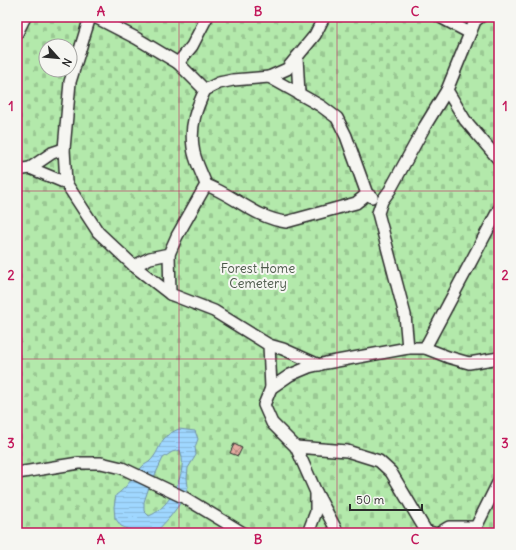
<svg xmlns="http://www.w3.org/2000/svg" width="516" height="550" font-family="Delius,sans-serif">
<defs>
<pattern id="cemetery-stones" width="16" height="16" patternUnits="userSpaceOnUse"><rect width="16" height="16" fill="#b3e9ab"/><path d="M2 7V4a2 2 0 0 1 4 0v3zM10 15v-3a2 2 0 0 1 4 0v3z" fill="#9ac893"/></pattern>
<pattern id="water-rules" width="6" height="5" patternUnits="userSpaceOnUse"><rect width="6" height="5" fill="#9fd7ff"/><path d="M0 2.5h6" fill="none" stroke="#89b9db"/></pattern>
<pattern id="building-cross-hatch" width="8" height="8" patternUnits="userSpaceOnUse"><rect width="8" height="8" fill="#e4aba0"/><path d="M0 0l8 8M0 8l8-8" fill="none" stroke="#b98b83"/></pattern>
</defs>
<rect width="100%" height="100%" fill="#f1e0d9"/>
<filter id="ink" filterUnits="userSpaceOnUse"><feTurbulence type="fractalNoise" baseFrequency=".025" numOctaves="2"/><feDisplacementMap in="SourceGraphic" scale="8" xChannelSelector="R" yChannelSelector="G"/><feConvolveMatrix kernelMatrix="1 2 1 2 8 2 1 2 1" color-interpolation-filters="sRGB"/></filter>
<g filter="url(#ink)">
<path fill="url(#cemetery-stones)" stroke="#6f8a6b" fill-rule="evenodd" d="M17 17H499V533H17ZM46 46H70V70H46Z"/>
<path fill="url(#water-rules)" stroke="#7192aa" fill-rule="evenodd" d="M179 429 195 431 198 439 195 447 196 455 188 468 187 478 188 487 179 505 170 517 157 531 151 533H137L121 526 115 518 114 507 116 495C127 488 132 477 141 468 143 465 146 464 149 462 163 449 156 438 179 429ZM180 450C189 471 170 508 149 516L144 511V502L148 490 163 458 172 452Z"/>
<polygon fill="url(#building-cross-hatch)" stroke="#2b2b2b" points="234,444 242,448 238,456 230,453"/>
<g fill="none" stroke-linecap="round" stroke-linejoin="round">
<g stroke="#2b2b2b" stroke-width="14">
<g id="minor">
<polyline points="90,17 70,82 64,149 66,183 98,232 134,266 170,294 214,311 269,345 271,388"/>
<path d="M95 17 136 38 178 63 205 90C196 109 190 125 193 147 194 160 202 173 206 185L177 236 169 254 150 258 134 266"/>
<polyline points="440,17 470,33"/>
<polyline points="480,17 475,21 447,90 465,120 499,160"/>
<polyline points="17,33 25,17"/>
<polyline points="297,57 299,94"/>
<polyline points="178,63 192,46 207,17"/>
<polyline points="269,77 287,69 315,35 324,17"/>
<polyline points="205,90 219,83 233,80 269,77 321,106 337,118 346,136 367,194"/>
<polyline points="447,90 425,126 390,190 382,201 378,213 405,315 408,348 425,348 448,357 469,363 499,358"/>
<polyline points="30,168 52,153 64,149"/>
<polyline points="17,170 30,168 66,183"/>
<path d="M206 185C234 195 255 218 286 222L356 203 367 194 372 197"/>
<polyline points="169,254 170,294"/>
<polyline points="269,345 283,349 319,365"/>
<polyline points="408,348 326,363 309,367 290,375 271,388 264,405 272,423 296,447 347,451 379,461 391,472 426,531 433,533"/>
<polyline points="425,348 499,209"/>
<polyline points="296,447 315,490 338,533"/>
<polyline points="17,473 79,463 101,463 122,468 185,498 243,533"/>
<polyline points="308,533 316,512 316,492"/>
<polyline points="439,533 449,527 476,527"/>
<polyline points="473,533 499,481"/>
</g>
</g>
<use href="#minor" stroke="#f6f6f2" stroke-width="11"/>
</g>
</g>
<path fill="none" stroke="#c2185b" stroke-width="1" stroke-opacity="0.55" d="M179 17V533M337 17V533M17 191H499M17 359H499"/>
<g text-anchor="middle" stroke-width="4" stroke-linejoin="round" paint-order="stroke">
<g font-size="13" fill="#4d5a4b" stroke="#f6f6f2">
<text x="258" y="273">Forest Home<tspan x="258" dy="15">Cemetery</tspan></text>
</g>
</g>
<rect width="516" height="550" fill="none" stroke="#f6f6f2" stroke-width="44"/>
<g transform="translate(58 58) rotate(117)"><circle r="19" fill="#f6f6f2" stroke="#a5a5a2"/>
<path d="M0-3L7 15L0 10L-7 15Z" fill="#2b2b2b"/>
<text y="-6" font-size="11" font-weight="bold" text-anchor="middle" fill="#2b2b2b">N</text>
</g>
<path d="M350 504v6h72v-6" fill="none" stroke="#2b2b2b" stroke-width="2"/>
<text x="356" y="504" font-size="12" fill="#2b2b2b" stroke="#f6f6f2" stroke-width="3" paint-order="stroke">50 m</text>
<rect x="22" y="22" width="472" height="506" fill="none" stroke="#c2185b" stroke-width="1.5"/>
<g font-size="13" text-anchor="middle" font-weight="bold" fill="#c2185b">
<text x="101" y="16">A</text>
<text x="258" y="16">B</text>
<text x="415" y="16">C</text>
<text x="11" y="111">1</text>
<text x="505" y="111">1</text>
<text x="11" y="280">2</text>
<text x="505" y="280">2</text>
<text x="11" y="448">3</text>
<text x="505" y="448">3</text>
<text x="101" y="544">A</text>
<text x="258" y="544">B</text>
<text x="415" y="544">C</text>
</g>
</svg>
